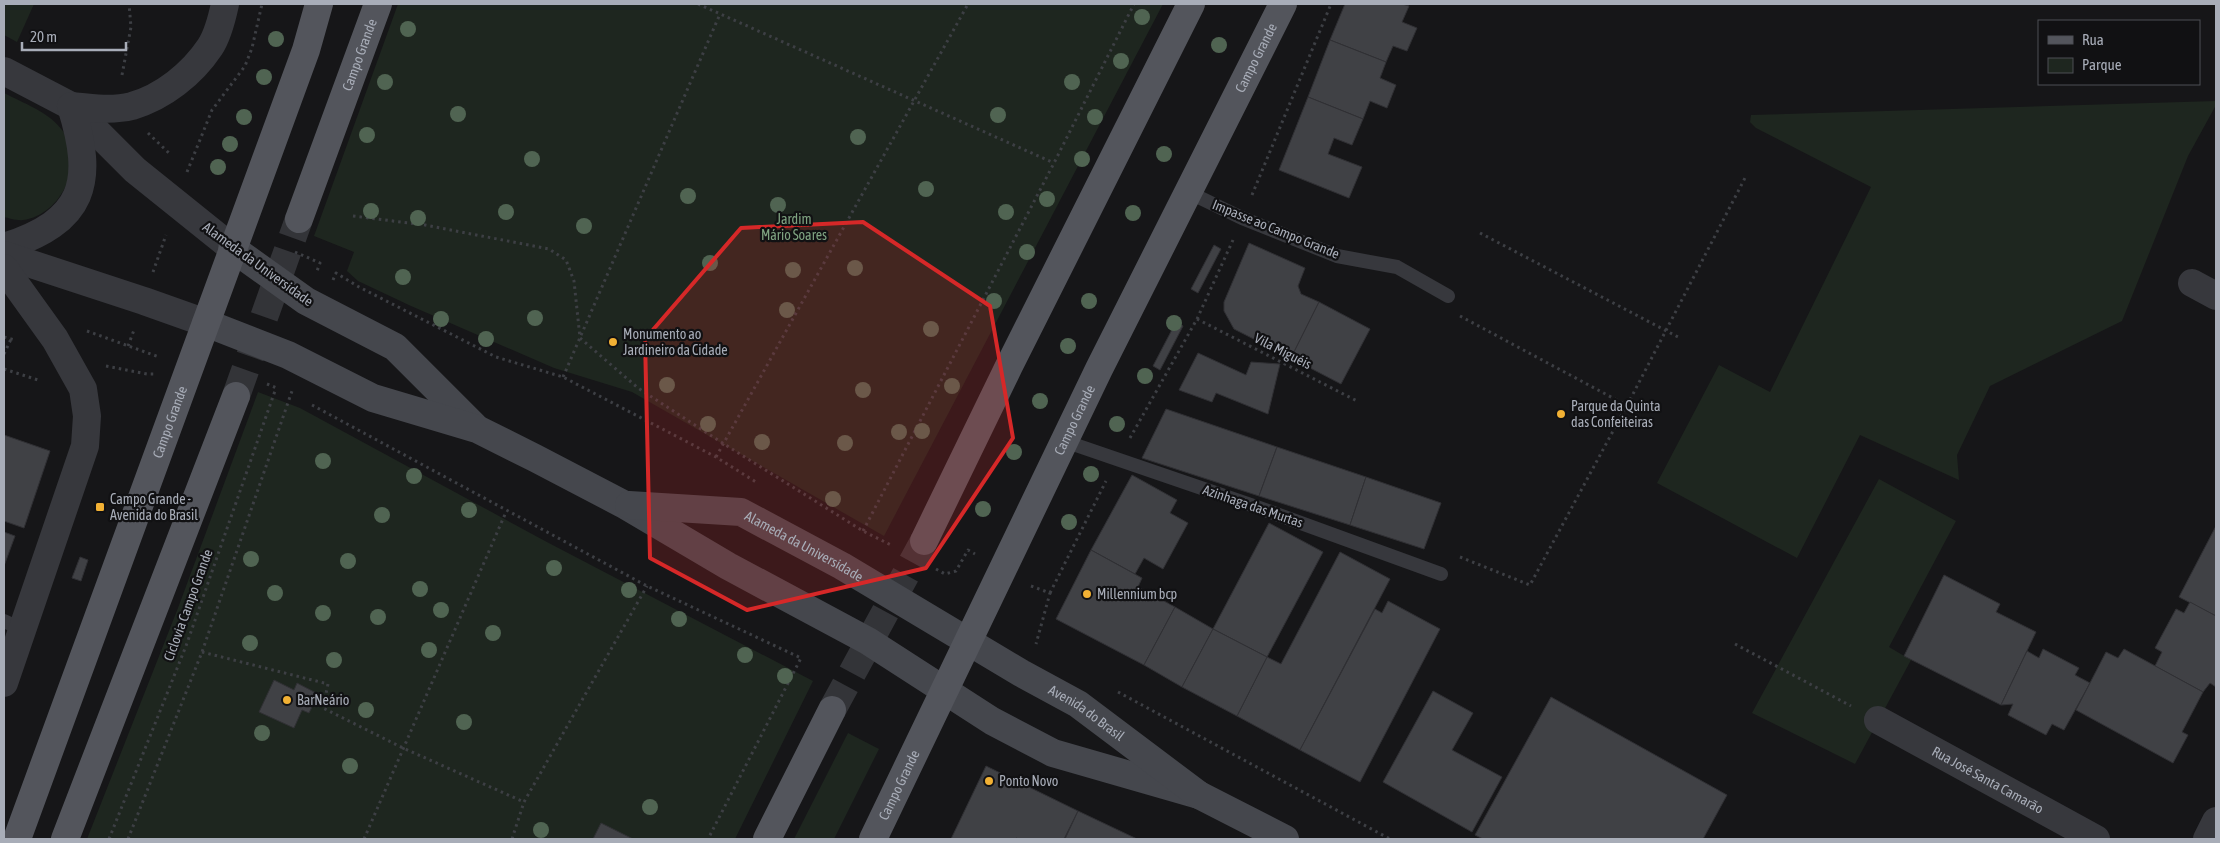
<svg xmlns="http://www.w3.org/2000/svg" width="2220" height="843" font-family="'Asap Condensed',sans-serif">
<rect width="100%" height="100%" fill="#161618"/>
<g fill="#1e261f">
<polygon points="4,4 34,4 17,42 4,35"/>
<polygon points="398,4 1163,4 884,536 632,392 554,368 411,306 358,281 347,271 354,252 314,236"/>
<path d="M4 93C23 103 49 112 62 130 86 162 62 215 23 220 17 221 9 218 4 217Z"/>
<polygon points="2216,101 2216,105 2188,156 2122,321 1990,386 1957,455 1959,480 1860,435 1797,558 1657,483 1719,365 1770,392 1871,187 1756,128 1750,122 1751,115"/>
<polygon points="258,392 300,408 545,541 813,681 735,839 87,839 178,608"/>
<polygon points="1879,479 1956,521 1889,647 1911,660 1855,764 1752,713"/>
<polygon points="848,733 879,749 834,839 794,839"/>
</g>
<g fill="#404145" stroke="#303034">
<polygon points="1345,4 1402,4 1409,6 1402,22 1417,28 1407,51 1393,46 1386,62 1330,40"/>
<polygon points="1330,40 1386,62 1380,78 1396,85 1387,108 1370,101 1363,119 1308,97"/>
<polygon points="1308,97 1363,119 1352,145 1334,138 1328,154 1362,167 1349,198 1279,170"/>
<polygon points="1249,243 1305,268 1298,286 1301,294 1319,302 1291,358 1234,329 1224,311 1224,302"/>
<polygon points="1214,245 1221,249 1198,293 1191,289"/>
<polygon points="1319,302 1370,329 1341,384 1291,358"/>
<polygon points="1176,322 1183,326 1160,370 1153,366"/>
<polygon points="1198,353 1246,375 1251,362 1280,364 1268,414 1216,393 1212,402 1179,390"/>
<polygon points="1166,409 1277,447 1259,496 1142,458"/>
<polygon points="4,435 50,451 24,528 4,521"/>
<polygon points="1277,447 1366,477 1350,525 1259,496"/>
<polygon points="1132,475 1177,500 1170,513 1188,523 1163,569 1144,558 1135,574 1091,550"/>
<polygon points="1366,477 1441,503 1424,549 1350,525"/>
<polygon points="1269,523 1323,552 1267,657 1213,629"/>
<polygon points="2216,526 2216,616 2179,597"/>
<polygon points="4,532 15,536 4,566"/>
<polygon points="1091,550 1142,578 1138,587 1175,607 1144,665 1056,619"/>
<polygon points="1340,552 1390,579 1300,750 1237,716 1267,657 1281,664"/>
<polygon points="80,557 88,560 81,581 72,578"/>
<polygon points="1944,575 2000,604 1996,612 2036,632 2001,705 1904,656"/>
<polygon points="1388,601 1440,629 1360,782 1300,750 1375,609 1382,613"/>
<polygon points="2190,602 2216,616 2216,687 2210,683 2203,692 2155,666 2162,652 2155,648 2176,609 2184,613"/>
<polygon points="1175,607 1213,629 1182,687 1144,665"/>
<polygon points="1213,629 1267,657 1237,716 1182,687"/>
<polygon points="2043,649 2079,668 2075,675 2090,683 2064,730 2052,724 2046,735 2008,715 2013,704 2001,705 2027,651 2039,658"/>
<polygon points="2124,649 2203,692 2182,732 2188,735 2173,763 2076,710 2106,652 2118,658"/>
<polygon points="274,680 294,690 297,683 318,694 309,713 302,710 294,728 259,712"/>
<polygon points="1433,691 1473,713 1452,750 1502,777 1472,832 1383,782"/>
<polygon points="1551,697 1727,795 1703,839 1483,839 1475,835"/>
<polygon points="986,766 1078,811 1064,839 1019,839 1016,838 1015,839 951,839"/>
<polygon points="1078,811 1137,839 1065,839"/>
<polygon points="601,823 633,839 593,839"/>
</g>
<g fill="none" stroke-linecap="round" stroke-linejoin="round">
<g stroke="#333438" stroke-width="28" stroke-dasharray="28 14" stroke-linecap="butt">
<polyline points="236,396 299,219"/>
<polyline points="832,710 924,541"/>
</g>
<g stroke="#3d3f44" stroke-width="3" stroke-dasharray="2.5 4" stroke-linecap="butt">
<polyline points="698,4 1054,163"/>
<polyline points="122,75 131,27 129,4"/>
<polyline points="148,133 171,155"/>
<polyline points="187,172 212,110 245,66 252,48 262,4"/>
<polyline points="1252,195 1331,4"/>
<polyline points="353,216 425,225 549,249 566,260 574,281 580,338 638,388 724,444 863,531 893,546"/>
<polyline points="1480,233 1678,337"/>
<polyline points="295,252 320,263 317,271"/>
<polyline points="153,272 166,235"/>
<polyline points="333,280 336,273 359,287 496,357 563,377 716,457 756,482"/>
<polyline points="1460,316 1639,412"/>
<polyline points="1197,319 1359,402"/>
<polyline points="87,331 159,357"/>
<polyline points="4,337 15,340"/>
<polyline points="128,346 134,330"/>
<polyline points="4,354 12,337"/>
<polyline points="106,366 147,374 154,374"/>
<polyline points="4,369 41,381"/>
<polyline points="563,377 720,14"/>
<polyline points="267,384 279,389"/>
<polyline points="312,405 647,586 801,658 708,839"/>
<polyline points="1130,438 1197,319 1233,240"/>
<polyline points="716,457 968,4"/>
<polyline points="863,531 1054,163 1134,4"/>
<polyline points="1460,557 1530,585 1633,394 1745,178"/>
<polyline points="936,569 945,574 956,571 968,550 975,554"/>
<polyline points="1031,586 1050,593 1036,644"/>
<polyline points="1050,593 1106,481"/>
<polyline points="1735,644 1851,706"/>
<polyline points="202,652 328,684 323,708 403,748 524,802"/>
<polyline points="1118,692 1390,839"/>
<polyline points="109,839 186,646 276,388"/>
<polyline points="128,839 202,652 292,391"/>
<polyline points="364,839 506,512"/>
<polyline points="512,839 524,802 647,586"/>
</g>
<g stroke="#37383d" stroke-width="14">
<polyline points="1188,192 1242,218 1337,256 1397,267 1448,296"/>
<polyline points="1064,441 1257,507 1441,574"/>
<polyline points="4,621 21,629"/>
</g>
<g stroke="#37383d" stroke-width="28">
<polyline points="4,71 71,106 135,170 232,248"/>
<path d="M4 247C85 221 95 183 71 106 90 108 112 111 132 106 163 97 192 74 210 47 218 35 222 18 225 4"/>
<polyline points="4,255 144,301 206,323"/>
<polyline points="4,268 55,339 83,389 87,416 85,446 4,683"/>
<polyline points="2192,283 2216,296"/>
<path id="s1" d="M1878 720 2096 839"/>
</g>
<polyline stroke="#37383d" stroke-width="28" points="2207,839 2216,821"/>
<g stroke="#45474d" stroke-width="28">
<polyline points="232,248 306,301 395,347 474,426"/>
<polyline points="206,323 288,355 373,398 477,429 535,458 623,504 728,566 868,641 992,721 1053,753 1199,795"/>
<path id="s2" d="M629 505 741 512 842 566 1021 673 1078 704 1199 795 1285 839"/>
</g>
<g stroke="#53555c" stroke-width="28">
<path id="s3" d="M299 219 378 4"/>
<polyline points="924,541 1009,366 1191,4"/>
<path id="s4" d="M17 839 306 50 319 4"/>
<polyline points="65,839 236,396"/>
<polyline points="767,839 832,710"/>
<path id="s5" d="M873 839 1099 369 1283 4"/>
</g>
</g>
<g fill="#506452">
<circle cx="1142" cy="17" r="8"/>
<circle cx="408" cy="29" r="8"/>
<circle cx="276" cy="39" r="8"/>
<circle cx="1219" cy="45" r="8"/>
<circle cx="1121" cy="61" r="8"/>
<circle cx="264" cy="77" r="8"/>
<circle cx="385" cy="82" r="8"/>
<circle cx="1072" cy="82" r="8"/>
<circle cx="458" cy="114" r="8"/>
<circle cx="998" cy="115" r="8"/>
<circle cx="244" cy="117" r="8"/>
<circle cx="1095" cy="117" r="8"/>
<circle cx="367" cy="135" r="8"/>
<circle cx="858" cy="137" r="8"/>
<circle cx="230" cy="144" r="8"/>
<circle cx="1164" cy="154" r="8"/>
<circle cx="532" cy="159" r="8"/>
<circle cx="1082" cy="159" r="8"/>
<circle cx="218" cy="167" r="8"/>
<circle cx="926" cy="189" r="8"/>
<circle cx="688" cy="196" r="8"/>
<circle cx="1047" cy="199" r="8"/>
<circle cx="778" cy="205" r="8"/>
<circle cx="371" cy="211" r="8"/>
<circle cx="506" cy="212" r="8"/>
<circle cx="1006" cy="212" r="8"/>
<circle cx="1133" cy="213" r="8"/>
<circle cx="418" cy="218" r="8"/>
<circle cx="584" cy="226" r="8"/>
<circle cx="1027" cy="252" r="8"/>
<circle cx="710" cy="263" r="8"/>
<circle cx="855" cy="268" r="8"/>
<circle cx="793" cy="270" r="8"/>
<circle cx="403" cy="277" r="8"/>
<circle cx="994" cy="301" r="8"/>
<circle cx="1089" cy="301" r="8"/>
<circle cx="787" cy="310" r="8"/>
<circle cx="535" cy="318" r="8"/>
<circle cx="441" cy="319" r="8"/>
<circle cx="1174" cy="323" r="8"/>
<circle cx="931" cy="329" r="8"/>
<circle cx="486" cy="339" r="8"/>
<circle cx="1068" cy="346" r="8"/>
<circle cx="1145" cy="376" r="8"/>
<circle cx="667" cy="385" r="8"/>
<circle cx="952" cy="386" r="8"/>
<circle cx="863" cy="390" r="8"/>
<circle cx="1040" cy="401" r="8"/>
<circle cx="708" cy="424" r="8"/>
<circle cx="1117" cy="424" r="8"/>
<circle cx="922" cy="431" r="8"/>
<circle cx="899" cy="432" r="8"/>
<circle cx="762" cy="442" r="8"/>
<circle cx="845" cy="443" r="8"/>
<circle cx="1014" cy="452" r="8"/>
<circle cx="323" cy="461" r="8"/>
<circle cx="1091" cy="474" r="8"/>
<circle cx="414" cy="476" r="8"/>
<circle cx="833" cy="499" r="8"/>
<circle cx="983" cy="509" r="8"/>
<circle cx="469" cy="510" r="8"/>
<circle cx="382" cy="515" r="8"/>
<circle cx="1069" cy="522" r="8"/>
<circle cx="251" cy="559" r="8"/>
<circle cx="348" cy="561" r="8"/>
<circle cx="554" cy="568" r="8"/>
<circle cx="420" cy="589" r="8"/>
<circle cx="629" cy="590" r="8"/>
<circle cx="275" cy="593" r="8"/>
<circle cx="441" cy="610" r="8"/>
<circle cx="323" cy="613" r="8"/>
<circle cx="378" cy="617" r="8"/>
<circle cx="679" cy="619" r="8"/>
<circle cx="493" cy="633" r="8"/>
<circle cx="250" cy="643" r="8"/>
<circle cx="429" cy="650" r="8"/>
<circle cx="745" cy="655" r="8"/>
<circle cx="334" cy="660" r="8"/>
<circle cx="785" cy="676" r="8"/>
<circle cx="366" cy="710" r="8"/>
<circle cx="464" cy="722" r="8"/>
<circle cx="262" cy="733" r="8"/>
<circle cx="350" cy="766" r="8"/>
<circle cx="650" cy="807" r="8"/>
<circle cx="541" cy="830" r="8"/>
</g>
<path fill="#d62828" fill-opacity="0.2" stroke="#d62828" stroke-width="4" stroke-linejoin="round" d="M863 222 990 306 1013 438 926 568 747 610 650 558 645 339 741 228Z"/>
<g fill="#f2b134" stroke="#111113" stroke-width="2">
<circle cx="613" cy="342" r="5"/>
<circle cx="1561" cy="414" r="5"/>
<rect x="95" y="502" width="10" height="10" rx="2.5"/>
<circle cx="1087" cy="594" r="5"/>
<circle cx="287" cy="700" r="5"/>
<circle cx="989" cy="781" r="5"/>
</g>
<g text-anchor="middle" stroke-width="4.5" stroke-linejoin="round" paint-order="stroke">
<g font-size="14" fill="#a8adb8" stroke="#111113">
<text dy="5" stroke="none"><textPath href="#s3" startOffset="175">Campo Grande</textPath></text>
<text dy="5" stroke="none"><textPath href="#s5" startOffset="870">Campo Grande</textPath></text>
<text transform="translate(1276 229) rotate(22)" y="5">Impasse ao Campo Grande</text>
<text transform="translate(258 264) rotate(36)" y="5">Alameda da Universidade</text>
<text transform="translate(1283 351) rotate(27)" y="5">Vila Miguéis</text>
<text dy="5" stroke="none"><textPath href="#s5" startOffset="465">Campo Grande</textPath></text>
<text dy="5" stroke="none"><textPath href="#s4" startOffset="444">Campo Grande</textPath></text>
<text transform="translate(1253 506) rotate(19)" y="5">Azinhaga das Murtas</text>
<text dy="5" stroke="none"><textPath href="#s2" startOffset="184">Alameda da Universidade</textPath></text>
<text transform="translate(188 605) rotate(-70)" y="5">Ciclovia Campo Grande</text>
<text dy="5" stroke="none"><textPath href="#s2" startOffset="512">Avenida do Brasil</textPath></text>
<text dy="5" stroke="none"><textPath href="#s1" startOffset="125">Rua José Santa Camarão</textPath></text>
<text dy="5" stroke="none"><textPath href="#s5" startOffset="60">Campo Grande</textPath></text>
</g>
<g font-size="14" fill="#7fa381" stroke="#111113">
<text x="794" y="224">Jardim<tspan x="794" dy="16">Mário Soares</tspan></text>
</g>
<g font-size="14" fill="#a8adb8" stroke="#111113" text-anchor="start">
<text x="623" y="339">Monumento ao<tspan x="623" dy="16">Jardineiro da Cidade</tspan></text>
<text x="1571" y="411">Parque da Quinta<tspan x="1571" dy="16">das Confeiteiras</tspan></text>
<text x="110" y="504">Campo Grande -<tspan x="110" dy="16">Avenida do Brasil</tspan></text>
<text x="1097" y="599">Millennium bcp</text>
<text x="297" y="705">BarNeário</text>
<text x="999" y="786">Ponto Novo</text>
</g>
</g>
<rect width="2220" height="843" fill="none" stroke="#a8adb8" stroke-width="10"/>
<rect x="2038" y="20" width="162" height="65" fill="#111113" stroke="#4d4f55"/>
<rect x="2048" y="36" width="25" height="8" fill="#53555c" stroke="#4d4f55"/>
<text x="2082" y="45" font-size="15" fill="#a8adb8">Rua</text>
<rect x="2048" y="58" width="25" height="15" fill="#1e261f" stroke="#4d4f55"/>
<text x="2082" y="70" font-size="15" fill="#a8adb8">Parque</text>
<path d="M22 42v8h104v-8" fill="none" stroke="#a8adb8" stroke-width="2.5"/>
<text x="30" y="42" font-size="15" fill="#a8adb8" stroke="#111113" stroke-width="4" paint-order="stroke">20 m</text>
</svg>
